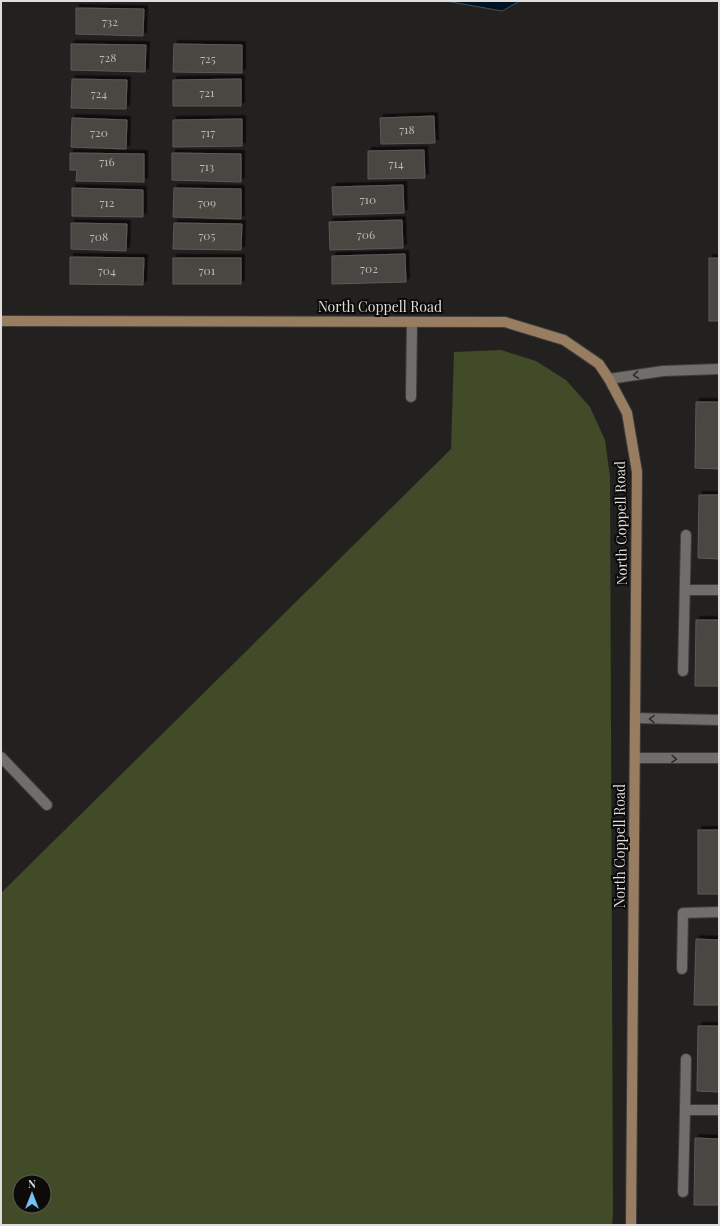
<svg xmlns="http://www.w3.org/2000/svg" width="720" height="1226" font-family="'Playfair Display',serif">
<defs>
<filter id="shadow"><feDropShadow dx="3.5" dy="-3.5" stdDeviation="0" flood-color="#0009"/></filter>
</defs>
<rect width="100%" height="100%" fill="#23211f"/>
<path fill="#414b28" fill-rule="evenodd" d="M501 350 536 361 566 380 590 407 605 440 610 476 613 1215 612 1225H1V893L451 449 454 352ZM20 1182H44V1206H20Z"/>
<polygon fill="#001322" stroke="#43505a" points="446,1 520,1 502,11"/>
<g fill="#484643" stroke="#5d5a58" filter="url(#shadow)">
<polygon points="76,8 144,9 143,36 76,34"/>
<polygon points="71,44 146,45 145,72 71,70"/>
<polygon points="174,44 242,45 242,73 173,72"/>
<polygon points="72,79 127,80 126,109 71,108"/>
<polygon points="241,79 241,106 173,106 173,80"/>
<polygon points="434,116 435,143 381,144 380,118"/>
<polygon points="72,118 127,120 126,149 71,147"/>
<polygon points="242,119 242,146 173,147 173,120"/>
<polygon points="424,150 425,178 368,179 368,151"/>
<polygon points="70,153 144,154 144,182 76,181 77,170 70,170"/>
<polygon points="172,153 241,154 241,182 172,180"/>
<polygon points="403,185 404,213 333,215 332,187"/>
<polygon points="72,188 143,190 143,217 72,216"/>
<polygon points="174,188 241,189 241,219 173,217"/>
<polygon points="402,220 403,248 330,250 329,222"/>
<polygon points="71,223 127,224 126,251 71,249"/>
<polygon points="174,223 242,224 241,250 173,249"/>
<polygon points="405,254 406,282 332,284 332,256"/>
<polygon points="70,257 144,258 143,285 70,284"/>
<rect x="173" y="258" width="68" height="26"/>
<rect x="709" y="258" width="10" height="63"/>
<polygon points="696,402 719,402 719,469 695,468"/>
<polygon points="699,495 719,495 719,559 698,558"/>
<polygon points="696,620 719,620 719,686 695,686"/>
<rect x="698" y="830" width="21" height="64"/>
<polygon points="696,939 719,940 719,1005 694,1005"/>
<polygon points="698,1026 719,1026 719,1092 697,1091"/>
<polygon points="695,1138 719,1139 719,1205 694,1205"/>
</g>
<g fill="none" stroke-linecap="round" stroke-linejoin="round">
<g stroke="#3f3d3c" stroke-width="12">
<g id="lane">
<polyline points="609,379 663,371 719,369"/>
<polyline points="411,397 412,322"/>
<polyline points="685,590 719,590"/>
<polyline points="683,671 686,535"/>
<polyline points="1,757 47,805"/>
<polyline points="682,969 683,913 719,912"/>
<polyline points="685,1110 686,1059"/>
<polyline points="683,1192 685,1110 719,1110"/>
</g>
</g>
<g stroke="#3f3d3c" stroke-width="12">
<g id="street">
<polyline points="635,718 719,720"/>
<polyline points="635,758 719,758"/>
</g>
</g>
<g stroke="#3f3d3c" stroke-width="12">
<polyline id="secondary" points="1,321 505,322 564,340 599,364 609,379 627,413 637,472 631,1225"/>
</g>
<use href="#lane" stroke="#706d6b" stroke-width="10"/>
<use href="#street" stroke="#706d6b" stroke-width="10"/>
<use href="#secondary" stroke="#987d61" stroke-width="10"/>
</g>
<defs><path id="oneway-chevron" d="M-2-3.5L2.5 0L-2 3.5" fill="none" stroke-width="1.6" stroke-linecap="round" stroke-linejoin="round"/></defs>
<g stroke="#2f2d2c">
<use href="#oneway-chevron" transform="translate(636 375) rotate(172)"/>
<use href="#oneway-chevron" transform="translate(652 719) rotate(-179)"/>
<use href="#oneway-chevron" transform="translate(674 759) rotate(1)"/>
</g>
<g text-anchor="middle" stroke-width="4" stroke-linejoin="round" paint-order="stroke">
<g font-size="12" fill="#b9b8b6">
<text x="110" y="26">732</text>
<text x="108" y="62">728</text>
<text x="208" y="63">725</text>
<text x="207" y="97">721</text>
<text x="99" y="98">724</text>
<text x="407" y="134">718</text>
<text x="99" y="137">720</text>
<text x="208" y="137">717</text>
<text x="107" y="166">716</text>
<text x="396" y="168">714</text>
<text x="207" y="171">713</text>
<text x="368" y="204">710</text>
<text x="107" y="207">712</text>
<text x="207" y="207">709</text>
<text x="366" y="239">706</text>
<text x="207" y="240">705</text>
<text x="99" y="241">708</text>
<text x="369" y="273">702</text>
<text x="107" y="275">704</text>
<text x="207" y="275">701</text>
</g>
<g font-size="14" fill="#dfdedd" stroke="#0c0b0a">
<text x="380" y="312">North Coppell Road</text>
<text transform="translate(621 523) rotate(-91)" y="5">North Coppell Road</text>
<text transform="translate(620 846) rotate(-90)" y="5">North Coppell Road</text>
</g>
</g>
<rect width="720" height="1226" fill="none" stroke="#dfdedd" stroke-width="4"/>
<g transform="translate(32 1194)"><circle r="19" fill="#0c0b0a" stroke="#605f5e"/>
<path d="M0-3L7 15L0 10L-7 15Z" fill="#73c1f5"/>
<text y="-6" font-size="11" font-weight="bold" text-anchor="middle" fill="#dfdedd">N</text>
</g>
</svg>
